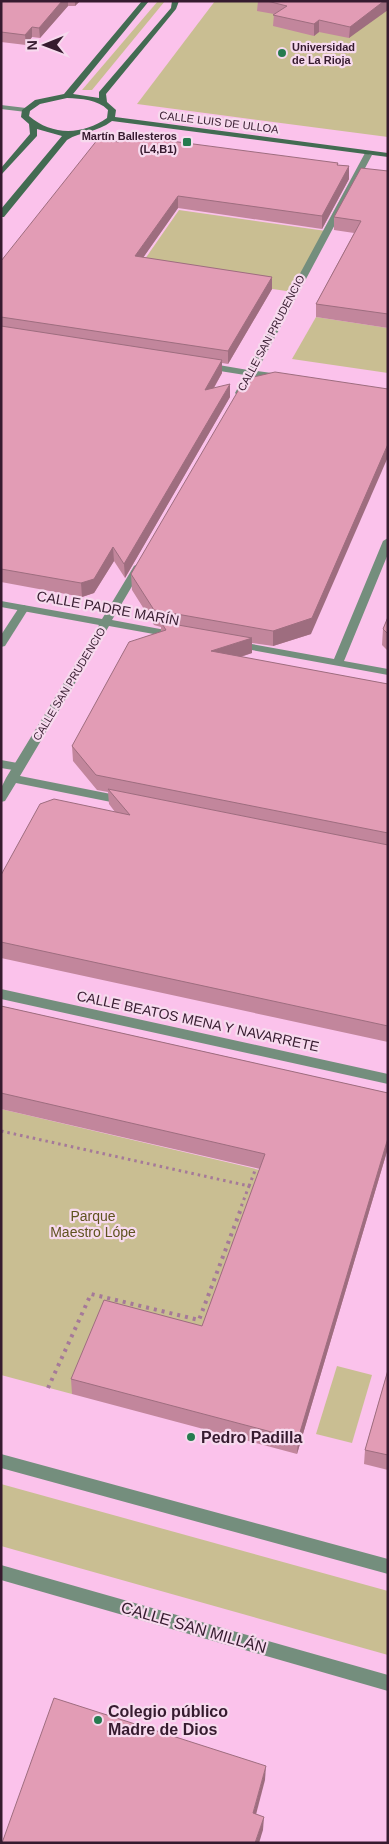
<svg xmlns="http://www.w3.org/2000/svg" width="389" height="1844" font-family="Arial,sans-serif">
<rect width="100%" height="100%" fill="#fbc2eb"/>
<g fill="#c9be92">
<polygon points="158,1 165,1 92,90 82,90"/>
<polygon points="215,1 388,1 388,137 137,104"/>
<polygon points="179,210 326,231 293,292 138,269"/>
<polygon points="316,317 388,328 388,373 292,359"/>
<polygon points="1,1109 264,1171 202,1342 105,1316 72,1394 1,1375"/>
<polygon points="337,1366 372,1375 352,1443 316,1434"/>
<polygon points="1,1484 388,1591 388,1655 1,1546"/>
</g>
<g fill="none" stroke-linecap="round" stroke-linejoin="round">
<g stroke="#a57999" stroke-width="3" stroke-dasharray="2.5 4" stroke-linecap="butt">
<polyline points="1,1131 249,1186 241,1207"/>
<polyline points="249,1186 256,1168"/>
</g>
<polyline stroke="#a57999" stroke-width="4" stroke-dasharray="3 5" stroke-linecap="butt" points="48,1388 91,1294 199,1320 242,1206"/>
<g fill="#748e7d" fill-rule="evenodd">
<polygon points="24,605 29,608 5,646 1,647 1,635 20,606"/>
<polygon points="1,760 23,764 25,767 19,771 1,768"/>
</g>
<g fill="#748e7d" fill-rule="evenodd">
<polygon points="1,105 26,108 30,110 26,112 1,109"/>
<polygon points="365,153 372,155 257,371 279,374 284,377 279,380 254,376 243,395 237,395 235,393 245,375 207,369 202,366 207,363 248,370"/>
<polygon points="388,538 388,554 344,661 388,669 388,675 235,647 230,644 235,641 334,659 383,541"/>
<polygon points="139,563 144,566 112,620 176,632 181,635 176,638 109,626 20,776 126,797 132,801 126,805 16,783 5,801 1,802 1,788 6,778 99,625 1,607 1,601 102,619 134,566"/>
<polygon points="1,989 388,1074 388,1084 1,999"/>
<polygon points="1,1454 388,1559 388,1574 1,1468"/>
<polygon points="1,1565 388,1675 388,1691 1,1580"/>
</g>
<path fill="#436b52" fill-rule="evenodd" d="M142 1H149L73 94 99 98V92L171 8 172 1H179L176 9 106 94 107 102 116 110 115 117 388 153V157L112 121C96 133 81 131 67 140L4 217H1V209L62 136 37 129V136L1 175V168L30 134 29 124 21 117 22 110 35 100 64 94ZM67 98C82 99 97 99 108 110L107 118C83 135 52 136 29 116L30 111 40 104Z"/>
</g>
<g fill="#c2869c">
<polygon points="1,1 80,1 75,6 68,6 40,38 32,37 26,45 1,42"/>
<polygon points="258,1 388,1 349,38 319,32 314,36 273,26 274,14 257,11"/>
<polygon points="119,142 338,163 338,165 349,166 349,179 322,229 178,208 143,258 272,277 272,289 228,364 222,363 222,373 214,388 230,397 125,578 114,561 94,593 82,597 1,582 1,261"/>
<polygon points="388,171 388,328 316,317 316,304 354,233 334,230 334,217"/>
<polygon points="131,574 311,634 273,646 252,643 252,653 241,657 388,684 388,1042 1,958 1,875 115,812 109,804 108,792 97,790 73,761 72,746 161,632 161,627 154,625 132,590"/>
<polygon points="388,617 388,651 382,645 383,629"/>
<polygon points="1,1006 388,1093 388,1148 297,1454 72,1394 71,1379 202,1326 260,1169 1,1109"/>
<polygon points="388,1370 388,1470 364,1464 365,1450"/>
</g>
<g fill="#9e6d7f">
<polygon points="62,1 68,1 68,6 40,38 39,28"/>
<polygon points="75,1 80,1 75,6"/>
<polygon points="384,1 388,1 388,10 349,38 350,27"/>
<polygon points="319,20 319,32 314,36 314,24"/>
<polygon points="32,27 32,37 26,45 25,35"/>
<polygon points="349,166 349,179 322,229 322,216"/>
<polygon points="178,196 178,208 135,269 135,256"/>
<polygon points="272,277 272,289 228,364 228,351"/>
<polygon points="222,360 222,373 205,403 205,390"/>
<polygon points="230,384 230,397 125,578 124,564"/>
<polygon points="388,444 388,457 311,634 273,646 273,631"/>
<polygon points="113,547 114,561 94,593 82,597 81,583"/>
<polygon points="252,638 252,653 211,666 211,651"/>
<polygon points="388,1138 388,1148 297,1454 298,1439"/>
<polygon points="266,1766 265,1780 253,1826 253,1813"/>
<polygon points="264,1817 263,1830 259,1843 255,1843"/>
</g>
<g fill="#e29cb5" stroke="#9e6d7f">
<polygon points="1,1 62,1 39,28 32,27 25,35 1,32"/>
<polygon points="267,1 384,1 350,27 319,20 314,24 273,15 287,6"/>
<polygon points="125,135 338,163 337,165 349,166 322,216 178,196 135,256 272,277 228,351 1,317 1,261 98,139 119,142"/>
<polygon points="361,168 388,171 388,314 316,304 361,221 334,217"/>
<polygon points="1,326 222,360 205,390 230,384 124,564 113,547 94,579 81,583 1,569"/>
<polygon points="275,372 388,389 388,444 312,618 273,631 154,610 131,574 245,379"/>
<polygon points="388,617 388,634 383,629"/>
<polygon points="161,622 252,638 211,651 388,684 388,833 96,775 72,746 129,642 166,630"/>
<polygon points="108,789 388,845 388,1026 1,942 1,875 40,804 54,799 130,815"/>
<polygon points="1,1006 388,1093 388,1138 298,1439 71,1379 104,1300 202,1326 265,1154 1,1093"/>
<polygon points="388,1370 388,1455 365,1450"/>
<polygon points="54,1698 266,1766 253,1813 264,1817 255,1843 2,1843"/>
</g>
<g fill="#267b4f" stroke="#f7daee" stroke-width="2">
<circle cx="282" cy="53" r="5"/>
<rect x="182" y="137" width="10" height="10" rx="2.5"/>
<circle cx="191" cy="1437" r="5"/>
<circle cx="98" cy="1720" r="5"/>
</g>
<g text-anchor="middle" stroke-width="4.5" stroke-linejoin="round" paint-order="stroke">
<g font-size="11" font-weight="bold" fill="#361b2f" stroke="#f7daee" text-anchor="start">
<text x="292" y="51">Universidad<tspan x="292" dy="13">de La Rioja</tspan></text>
<text x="177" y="140" text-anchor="end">Martín Ballesteros<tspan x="177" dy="13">(L4,B1)</tspan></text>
</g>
<g font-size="11" fill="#361b2f" stroke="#f7daee">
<text transform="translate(219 122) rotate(7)" y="4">CALLE LUIS DE ULLOA</text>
<text transform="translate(271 333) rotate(-62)" y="4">CALLE SAN PRUDENCIO</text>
<text transform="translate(69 684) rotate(-59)" y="4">CALLE SAN PRUDENCIO</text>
</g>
<g font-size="14" fill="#361b2f" stroke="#f7daee">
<text transform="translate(108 608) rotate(10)" y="5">CALLE PADRE MARÍN</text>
<text transform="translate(198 1021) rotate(12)" y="5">CALLE BEATOS MENA Y NAVARRETE</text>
</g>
<g font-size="14" fill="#5f5320" stroke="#f7daee">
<text x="93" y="1221">Parque<tspan x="93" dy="16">Maestro Lópe</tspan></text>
</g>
<g font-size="16" font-weight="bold" fill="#361b2f" stroke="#f7daee" text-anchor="start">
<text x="201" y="1443">Pedro Padilla</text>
<text x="108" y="1717">Colegio público<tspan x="108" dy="18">Madre de Dios</tspan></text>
</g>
<g font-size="16" fill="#361b2f" stroke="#f7daee">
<text transform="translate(194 1627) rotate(16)" y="6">CALLE SAN MILLÁN</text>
</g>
</g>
<rect width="389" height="1844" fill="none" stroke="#361b2f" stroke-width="5"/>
<g transform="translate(45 45) rotate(269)" stroke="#f7daee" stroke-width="4" paint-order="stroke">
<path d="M0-4L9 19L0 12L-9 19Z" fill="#361b2f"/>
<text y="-8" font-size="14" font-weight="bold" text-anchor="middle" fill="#361b2f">N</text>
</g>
</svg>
